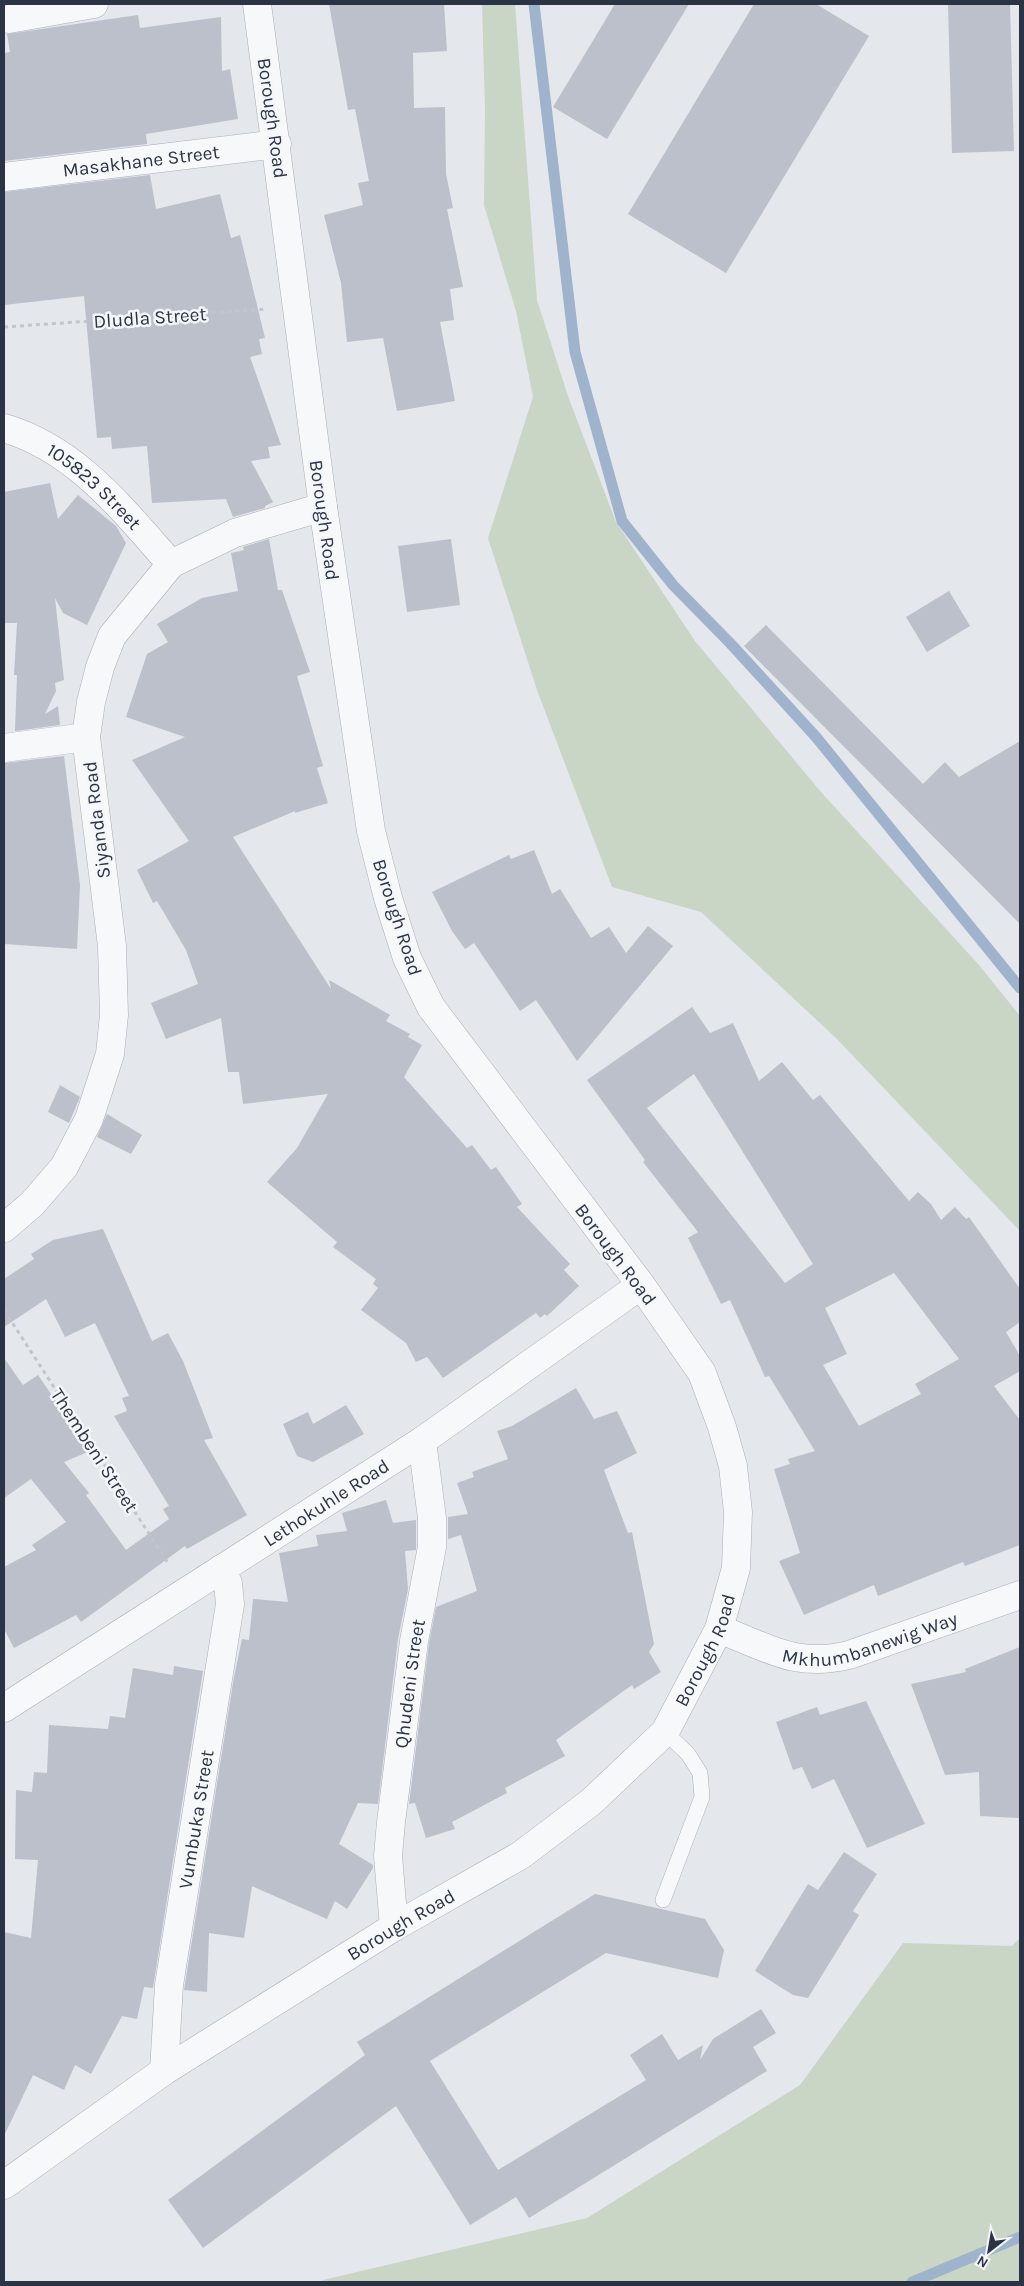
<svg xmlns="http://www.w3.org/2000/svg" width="1024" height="2286" font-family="Karla,sans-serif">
<rect width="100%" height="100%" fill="#e4e7ec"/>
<g fill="#c9d6c5">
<polygon points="482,4 515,4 537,300 569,399 616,522 695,641 821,792 979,965 1020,1016 1020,1231 836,1038 701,912 612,887 538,693 488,538 533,397 516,311 484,205 485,109"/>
<polygon points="1020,1938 1020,2282 322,2282 323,2280 587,2218 800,2085 903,1943 1012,1946"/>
</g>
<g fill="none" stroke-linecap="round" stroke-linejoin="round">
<g stroke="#9fb4cc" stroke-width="11">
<polyline points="534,4 575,352 622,521 673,585 730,643 816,737 1020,988"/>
<polyline points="912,2282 1020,2237"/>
</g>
</g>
<g fill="#bbc0ca" fill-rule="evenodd">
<polygon points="329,4 444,4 447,51 413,53 414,108 445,107 446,174 453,208 447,209 463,287 450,289 454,320 440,322 455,401 397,411 383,338 347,342 341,283 324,215 363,205 358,183 369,181 355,109 348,110"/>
<polygon points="615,4 689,4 607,139 553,107"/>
<polygon points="754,4 816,4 869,36 726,273 628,214"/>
<polygon points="948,4 1010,4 1014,151 952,153"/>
<polygon points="138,15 140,28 221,17 222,71 230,69 238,119 146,134 147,144 4,161 4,53 10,52 7,34"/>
<polygon points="150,175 156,209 220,194 231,238 240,235 265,338 259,339 262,354 250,357 281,445 268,447 270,458 251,461 273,502 265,506 265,508 233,517 226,499 152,503 147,446 112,449 111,437 97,438 84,296 4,305 4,192"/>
<polygon points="50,483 58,519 78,495 116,526 126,543 87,625 63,613 55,598 64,680 55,683 56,691 45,714 58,706 60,725 15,731 17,675 14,675 17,623 4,623 4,492"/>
<polygon points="269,539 278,590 282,590 310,672 297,676 323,766 317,768 328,803 295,813 295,811 233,837 331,989 329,980 390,1015 386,1021 410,1034 408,1037 422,1045 404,1077 467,1148 472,1145 491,1170 496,1167 522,1204 517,1207 570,1264 564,1270 579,1286 547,1316 545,1314 540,1318 536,1313 443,1378 427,1357 416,1362 406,1343 361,1310 378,1288 373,1284 376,1279 333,1247 337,1242 267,1182 297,1148 328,1094 243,1104 239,1072 228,1072 221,1018 166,1039 151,1003 198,984 186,950 157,901 153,903 137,870 189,841 132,760 185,737 126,717 147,654 168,642 157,624 202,598 238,591 231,553 244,550 243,547"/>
<polygon points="451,539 460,605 407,612 398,546"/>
<polygon points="949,591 970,626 927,652 906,617"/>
<polygon points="766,625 923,784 945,762 959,777 1020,741 1020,924 744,646"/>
<polygon points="64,756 80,885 77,949 4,944 4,763"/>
<polygon points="534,850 552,894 560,889 591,938 609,927 626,953 648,926 673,946 577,1061 536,1000 520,1011 474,943 465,949 452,931 432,892 509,855 511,859"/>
<path d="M692 1007 710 1033 733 1023 759 1081 782 1062 813 1100 820 1095 909 1201 918 1192 931 1204 941 1220 955 1207 966 1219 969 1217 1020 1289V1322L1006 1332 1020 1356V1371L994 1386 1020 1420V1545L965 1566 963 1562 878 1596 874 1585 804 1615 779 1561 800 1553 774 1469 790 1464 788 1459 815 1451 769 1376 765 1377 730 1300 721 1304 688 1238 698 1232 643 1162 645 1160 587 1080ZM694 1074 813 1264 785 1283 647 1108ZM894 1273 959 1359 915 1384 921 1394 859 1426 823 1365 847 1354 825 1308Z"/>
<polygon points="60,1085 80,1097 69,1123 48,1112"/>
<polygon points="107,1114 142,1135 131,1154 97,1137"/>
<polygon points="103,1229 152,1341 168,1333 183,1361 213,1438 204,1440 247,1515 187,1549 185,1546 81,1622 76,1615 14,1648 4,1629 4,1567 36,1550 32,1545 66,1522 31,1479 4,1498 4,1358 23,1385 38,1375 90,1451 64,1462 89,1493 86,1495 126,1550 169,1519 163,1509 169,1506 114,1416 127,1411 122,1398 129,1396 95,1323 65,1337 46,1299 4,1327 4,1279 34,1259 31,1254 53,1240"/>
<polygon points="576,1388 594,1419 617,1411 637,1453 604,1470 628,1533 632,1532 654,1644 649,1652 661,1672 634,1689 632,1685 556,1740 565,1756 505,1788 507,1793 452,1822 455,1829 426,1838 415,1803 409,1804 429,1643 436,1607 477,1591 461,1535 448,1539 448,1517 468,1514 457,1483 474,1477 472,1472 508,1459 497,1431 512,1426"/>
<polygon points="346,1405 364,1434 313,1462 297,1456 283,1424 308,1412 313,1424"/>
<polygon points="386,1500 393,1523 416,1520 416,1550 405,1551 408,1589 398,1639 378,1804 358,1803 339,1844 373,1865 373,1868 347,1909 335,1901 327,1919 252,1886 244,1938 209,1933 207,1992 184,1990 234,1677 242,1639 249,1640 253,1599 288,1602 279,1553 318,1546 316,1535 347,1531 342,1513"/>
<polygon points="1020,1647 1020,1818 980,1816 979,1772 945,1775 911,1684 966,1672 965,1669"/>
<polygon points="174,1666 203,1671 153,1988 144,1987 137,2019 122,2016 91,2074 75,2065 64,2090 33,2075 4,2136 4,1932 31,1938 38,1860 15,1859 16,1790 32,1792 34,1772 47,1773 49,1725 108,1729 110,1716 125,1718 133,1668 173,1675"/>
<polygon points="866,1701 925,1824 867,1848 834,1779 812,1789 802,1767 793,1770 776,1722 817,1707 820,1715"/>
<polygon points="844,1852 877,1874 853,1911 859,1915 808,1998 793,1995 755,1971 808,1884 818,1890"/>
<polygon points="595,1894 705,1919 724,1950 718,1978 606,1953 430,2061 498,2170 646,2080 630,2055 662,2034 678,2060 703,2045 700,2060 713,2039 761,2009 776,2033 753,2047 767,2071 529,2218 516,2197 470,2225 396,2106 203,2248 168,2200 365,2055 357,2042"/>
</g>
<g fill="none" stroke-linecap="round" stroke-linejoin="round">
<g stroke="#a9aeb7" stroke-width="16">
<polyline id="lane" points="663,1900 702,1797 700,1773 688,1754 665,1732"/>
</g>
<g stroke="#a9aeb7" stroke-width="29">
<g id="street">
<polyline points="9,19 94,4"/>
<path id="s1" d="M4 177 277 144"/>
<path id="s2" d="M4 428C76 449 123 510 171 564"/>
<polyline points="4,748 86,737"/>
<polyline points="4,1228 32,1204 64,1167 89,1119 110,1054 114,1015 112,946 86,737 91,702 100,667 112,636 171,564 235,533 323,507"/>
<path id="s3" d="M719 1629C768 1648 796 1668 849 1655L1020 1595"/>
<path id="s4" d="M4 1708 422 1441 641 1285"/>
<path id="s5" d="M394 1927 388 1856 391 1822 414 1641 432 1547V1518L422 1441"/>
<path id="s6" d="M164 2071 169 1985 230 1604 228 1583 221 1569"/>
<path id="s7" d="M4 2185 164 2071 394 1927 521 1855 591 1802 665 1732 719 1629 736 1568 738 1512 733 1466 722 1427 702 1373 641 1285 431 1007 407 958 388 898 371 831 323 507 257 4"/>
</g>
</g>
<g stroke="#c2c5cb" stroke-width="3" stroke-dasharray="4 4" stroke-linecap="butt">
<polyline points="4,327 266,309"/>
<polyline points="4,1310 168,1563"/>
</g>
<use href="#lane" stroke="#f7f8fa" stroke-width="15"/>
<use href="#street" stroke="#f7f8fa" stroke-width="28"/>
</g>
<g text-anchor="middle" stroke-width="5" stroke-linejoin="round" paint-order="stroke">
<g font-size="19" fill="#2b3445" stroke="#f4f6f9">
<text transform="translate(273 118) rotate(82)" y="7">Borough Road</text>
<text dy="7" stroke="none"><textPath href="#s1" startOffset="138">Masakhane Street</textPath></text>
<text transform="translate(150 317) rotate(-4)" y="7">Dludla Street</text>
<text dy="7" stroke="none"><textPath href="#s2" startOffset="109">105823 Street</textPath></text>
<text transform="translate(325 520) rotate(82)" y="7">Borough Road</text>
<text transform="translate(96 820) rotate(-97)" y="7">Siyanda Road</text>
<text transform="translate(398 917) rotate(72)" y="7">Borough Road</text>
<text transform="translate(616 1254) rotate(53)" y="7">Borough Road</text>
<text transform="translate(95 1450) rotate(57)" y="7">Thembeni Street</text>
<text dy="7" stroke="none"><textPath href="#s4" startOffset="382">Lethokuhle Road</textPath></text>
<text dy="7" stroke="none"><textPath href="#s3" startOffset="159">Mkhumbanewig Way</textPath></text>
<text dy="7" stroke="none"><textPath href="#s7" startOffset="895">Borough Road</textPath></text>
<text dy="7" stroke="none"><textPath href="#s5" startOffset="245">Qhudeni Street</textPath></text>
<text dy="7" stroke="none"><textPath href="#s6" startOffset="254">Vumbuka Street</textPath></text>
<text dy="7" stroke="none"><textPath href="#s7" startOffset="475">Borough Road</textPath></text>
</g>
</g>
<rect width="1024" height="2286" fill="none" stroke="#2b3445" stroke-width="10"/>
<g transform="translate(989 2251) rotate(211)" stroke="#f4f6f9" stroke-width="4" paint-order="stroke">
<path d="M0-4L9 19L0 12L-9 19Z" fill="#2b3445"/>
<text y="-8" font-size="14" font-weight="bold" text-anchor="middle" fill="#2b3445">N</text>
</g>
</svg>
